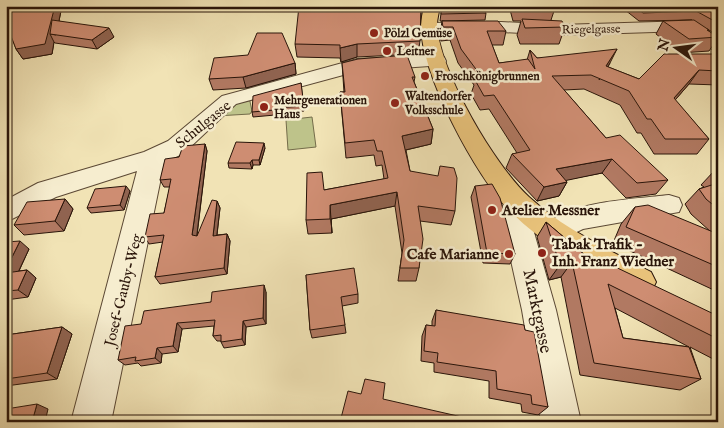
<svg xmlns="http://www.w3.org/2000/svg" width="724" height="428" font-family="'IM FELL English',serif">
<rect width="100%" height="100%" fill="#f1e3b5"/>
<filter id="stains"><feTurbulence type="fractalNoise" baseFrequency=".004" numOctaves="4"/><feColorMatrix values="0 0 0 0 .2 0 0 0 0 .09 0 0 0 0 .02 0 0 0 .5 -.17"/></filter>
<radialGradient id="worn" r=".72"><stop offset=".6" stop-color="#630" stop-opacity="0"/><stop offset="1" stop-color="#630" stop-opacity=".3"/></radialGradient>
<g fill="#bec38a" stroke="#746c4a">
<polygon points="249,97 252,111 250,114 216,116"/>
<polygon points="312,117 316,147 288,150 286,120"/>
</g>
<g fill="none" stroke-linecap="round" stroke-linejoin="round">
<g stroke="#5b4834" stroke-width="2">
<g id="minor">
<polygon points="690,21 718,37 718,50 712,49 686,31 559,35 501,32 429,33 423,32 421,28 423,24 429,23 501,22 559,25"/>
<polygon points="437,55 444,57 446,61 444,65 358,71 236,104 184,153 164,163 111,422 71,422 137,171 56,197 6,222 6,200 38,183 144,152 168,141 222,96 357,59"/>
<polygon points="518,193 527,196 531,203 528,211 556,310 581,422 541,422 522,310 500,211 509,196"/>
<path d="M669 195 679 198 682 205 679 212 583 229 556 242 546 239 542 231C557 201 638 199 669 195Z"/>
</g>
</g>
<g stroke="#291409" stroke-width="2">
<path id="major" d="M424 6H440C439 12 437 19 437 25 439 71 495 166 529 197 564 229 609 250 651 272L656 282 651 292 640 296 629 292C588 268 543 245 510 211 476 177 420 72 421 25 421 19 423 12 424 6Z"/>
</g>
<use href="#minor" fill="#f6edcf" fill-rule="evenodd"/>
<use href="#major" fill="#e8c27a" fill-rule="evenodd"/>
</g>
<g fill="#b17962" stroke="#291409" fill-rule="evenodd">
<polygon points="6,6 62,6 59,21 114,37 97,49 55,43 54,42 52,54 23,59 16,49 8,27 6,28"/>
<polygon points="422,6 421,13 420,41 418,54 357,57 341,62 340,58 297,57 295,44"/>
<polygon points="442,6 486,13 485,20 440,21"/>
<polygon points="509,6 552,6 554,11 551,20 565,27 559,44 520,44 517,35 521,21 513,21"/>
<polygon points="620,6 718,6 718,35 707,29 709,30 708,31 718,38 709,51 680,53 656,34 663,21 692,20 639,21"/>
<polygon points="442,21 506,31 503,45 492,45 499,63 527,60 530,50 537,58 610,63 608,67 639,79 718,54 718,85 689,84 675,100 709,139 697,154 654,154 641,133 637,133 620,105 584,89 564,90 606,138 668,180 656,194 626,198 602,173 565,180 567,182 559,196 537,201 506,168 512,154 517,153 489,109 480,110 471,94 474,85 458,63 450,40 441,41 440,35"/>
<polygon points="295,63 296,74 246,88 213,90 209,79"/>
<polygon points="342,63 415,77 414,82 433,129 431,144 406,150 410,171 455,211 451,225 420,221 419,268 416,281 398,281 402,253 395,206 331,219 332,233 308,234 306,220 324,190 384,179 382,165 376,166 374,155 346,158 340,92 344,92"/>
<polygon points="301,83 304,111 275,113 275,115 253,117 252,112"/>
<polygon points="205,144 207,151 197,236 217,201 220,208 217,235 227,234 230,241 227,274 160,284 155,277 163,242 149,244 145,237 164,213 170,187 164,187 160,180 179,157"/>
<polygon points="265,148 260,165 253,165 252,169 229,168 228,163"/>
<polygon points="718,169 718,292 613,243 621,224 635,207 711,232 691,214 685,204 699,189 704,187 701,185 715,170"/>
<polygon points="475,186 515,254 510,264 483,263 471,197"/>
<polygon points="130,191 124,210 91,213 87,208"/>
<polygon points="65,199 73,209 64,231 24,235 14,225"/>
<path d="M546 222 599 267 718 316V361H717L690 347 701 379 680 390 580 375 561 277 549 280 537 237ZM615 308 689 347 623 338Z"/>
<polygon points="6,242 29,249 19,271 27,270 36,278 28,297 6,300"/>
<polygon points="306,275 358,294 358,303 342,306 346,333 312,338 310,330"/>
<polygon points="266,292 266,324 246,327 245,345 224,348 221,342 221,341 217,341 213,336 214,326 182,329 178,352 162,354 161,363 141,366 138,363 125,365 118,360 141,324 211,302"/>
<polygon points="436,310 525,330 548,407 538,415 522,412 521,404 489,398 489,381 434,372 434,363 421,361 422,336 426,325 432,326 432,321"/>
<polygon points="62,327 72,334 57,379 6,386 6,335"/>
</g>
<g fill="#906350" stroke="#291409">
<polygon points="55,6 62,6 56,35 50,34 54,42 52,54 23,59 16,49"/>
<polygon points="109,28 114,37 97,49 92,40"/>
<polygon points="357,44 357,57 341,62 340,48"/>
<polygon points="617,49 610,63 599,80 606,66"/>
<polygon points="295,63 296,74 246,88 243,77"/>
<polygon points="699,70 689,84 664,113 674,98"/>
<polygon points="433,129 431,144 401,151 402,136"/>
<polygon points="264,143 265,148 260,165 259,160"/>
<polygon points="205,144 207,151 196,242 192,235"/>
<polygon points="612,159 602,173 549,184 556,169"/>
<polygon points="252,160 253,165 252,169 250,163"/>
<polygon points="567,182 559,196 537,201 544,187"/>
<polygon points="126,186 130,191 124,210 120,205"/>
<polygon points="397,192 395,206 331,219 332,233 330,205"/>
<polygon points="65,199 73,209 64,231 55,221"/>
<polygon points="217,201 220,208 216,242 213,236"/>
<polygon points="227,234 230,241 227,274 224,268"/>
<polygon points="20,241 29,249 14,281 6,275 6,269"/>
<polygon points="572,262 561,277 549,280 560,265"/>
<polygon points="27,270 36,278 28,297 18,290"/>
<polygon points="264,285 266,292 266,324 263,318"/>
<polygon points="243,321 246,327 245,345 242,339"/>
<polygon points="177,323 182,329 178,352 173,346"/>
<polygon points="62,327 72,334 57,379 47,373"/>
<polygon points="157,348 162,354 161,363 155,358"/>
<polygon points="37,404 48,409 45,422 32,422"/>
</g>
<g fill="#ce8d72" stroke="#291409">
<polygon points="6,6 55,6 45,44 16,49 6,23"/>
<polygon points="299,6 421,6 420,41 357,44 340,48 340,45 295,44"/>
<polygon points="442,6 482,6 486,13 441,14"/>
<polygon points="515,6 552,6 554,11 516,9"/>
<polygon points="634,6 718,6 718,23 696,11 643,13"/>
<polygon points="522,19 562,21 565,27 525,28"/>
<polygon points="52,20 109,28 92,40 50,34"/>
<polygon points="694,20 709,30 707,30 718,37 689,39 663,21"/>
<polygon points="442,21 498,21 506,31 487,31 499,63 528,59 535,69 530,50 537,58 617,49 606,66 639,79 664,54 718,54 718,71 699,70 674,98 709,139 665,139 651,119 647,119 629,91 591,75 552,76 606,138 620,135 668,180 637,183 612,159 556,169 567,182 544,187 512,154 530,150 494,95 484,96 475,80 484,80 461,49 453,27 443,27"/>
<polygon points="257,33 282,33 295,63 243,77 209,79 214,58 248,55"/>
<polygon points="407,55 415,77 412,77 433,129 402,136 410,171 438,176 440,166 454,168 457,178 455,211 418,206 423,239 419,268 400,268 404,240 397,192 330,205 330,219 306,220 307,173 322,172 324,190 388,178 382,151 377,151 374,140 345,143 340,92 345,92 342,63 358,59"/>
<polygon points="301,83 304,106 274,108 274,110 252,112 253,96"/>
<polygon points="236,142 264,143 259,160 252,160 250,163 228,163"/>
<polygon points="205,144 192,235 197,236 212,200 217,201 213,236 227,234 224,268 155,277 164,235 145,237 150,214 164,213 171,179 160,180 165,159 179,157 183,146"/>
<polygon points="718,183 718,209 706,199 699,189"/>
<polygon points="492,184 500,198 515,254 487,253 475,186"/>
<polygon points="126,186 120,205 87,208 95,189"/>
<polygon points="65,199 55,221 14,225 27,202"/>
<polygon points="648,205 718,234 718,267 626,227 635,207"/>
<polygon points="546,222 599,267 607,263 718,316 718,339 608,284 623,338 689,347 701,379 594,363 572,262 560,265"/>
<polygon points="20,241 6,269 6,242"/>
<polygon points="354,268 358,294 341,297 345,325 310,330 306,275"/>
<polygon points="27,270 18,290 6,291 6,273"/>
<polygon points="264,285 263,318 243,321 242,339 221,342 221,335 213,336 215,320 177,323 173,346 157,348 155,358 135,361 136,357 118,360 125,326 141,324 144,311 211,302 212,292"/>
<polygon points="436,310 524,325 525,330 534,332 548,407 532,404 531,395 497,389 496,371 437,362 438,353 424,351 426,325 435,326"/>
<polygon points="62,327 47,373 6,379 6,335"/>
<polygon points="365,379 385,383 383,399 484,422 340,422 348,391 361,394"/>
<polygon points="37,404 32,422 6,422 6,409"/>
</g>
<g fill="#8f2418" stroke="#f6edcf" stroke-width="2">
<circle cx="374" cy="33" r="5"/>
<circle cx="387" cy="51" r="5"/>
<circle cx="425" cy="76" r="5"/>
<circle cx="395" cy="103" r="5"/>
<circle cx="264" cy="107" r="5"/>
<circle cx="492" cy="210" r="5"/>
<circle cx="542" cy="253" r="5"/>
<circle cx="509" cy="254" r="5"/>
</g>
<g text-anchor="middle" stroke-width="5" stroke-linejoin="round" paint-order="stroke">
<g font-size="12" fill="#291409" stroke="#f6edcf">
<text transform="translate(591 29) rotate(-1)" y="4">Riegelgasse</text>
</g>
<g font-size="12" font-weight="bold" fill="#291409" stroke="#f6edcf" text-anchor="start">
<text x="384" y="37">Pölzl Gemüse</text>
<text x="397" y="55">Leitner</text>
<text x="435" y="80">Froschkönigbrunnen</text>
<text x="405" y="100">Waltendorfer<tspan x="405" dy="14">Volksschule</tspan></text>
<text x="274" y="104">Mehrgenerationen<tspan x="274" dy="14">Haus</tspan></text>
</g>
<g font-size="15" fill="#291409" stroke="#f6edcf">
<text transform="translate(203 124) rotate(-39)" y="5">Schulgasse</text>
<text transform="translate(123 290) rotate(-76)" y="5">Josef-Gauby-Weg</text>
</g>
<g font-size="15" font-weight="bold" fill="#291409" stroke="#f6edcf" text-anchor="start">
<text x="502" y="215">Atelier Messner</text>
<text x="552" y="249">Tabak Trafik -<tspan x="552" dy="17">Inh. Franz Wiedner</tspan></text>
<text x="499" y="259" text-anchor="end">Cafe Marianne</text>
</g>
<g font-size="18" fill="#291409" stroke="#f6edcf">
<text transform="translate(538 311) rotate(78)" y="6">Marktgasse</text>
</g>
</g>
<rect width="724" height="428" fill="none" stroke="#f1e3b5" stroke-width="25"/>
<rect x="8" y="8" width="709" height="413" fill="none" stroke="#291409" stroke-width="2.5"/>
<rect x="12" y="12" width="699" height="403" fill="none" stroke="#291409"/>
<g transform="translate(676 48) rotate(284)" stroke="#f6edcf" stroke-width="4" paint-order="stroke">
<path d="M0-4L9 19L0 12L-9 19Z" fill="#291409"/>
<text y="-8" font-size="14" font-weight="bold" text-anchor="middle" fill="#291409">N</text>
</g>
<rect width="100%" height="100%" filter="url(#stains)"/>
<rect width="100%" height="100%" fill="url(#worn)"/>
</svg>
